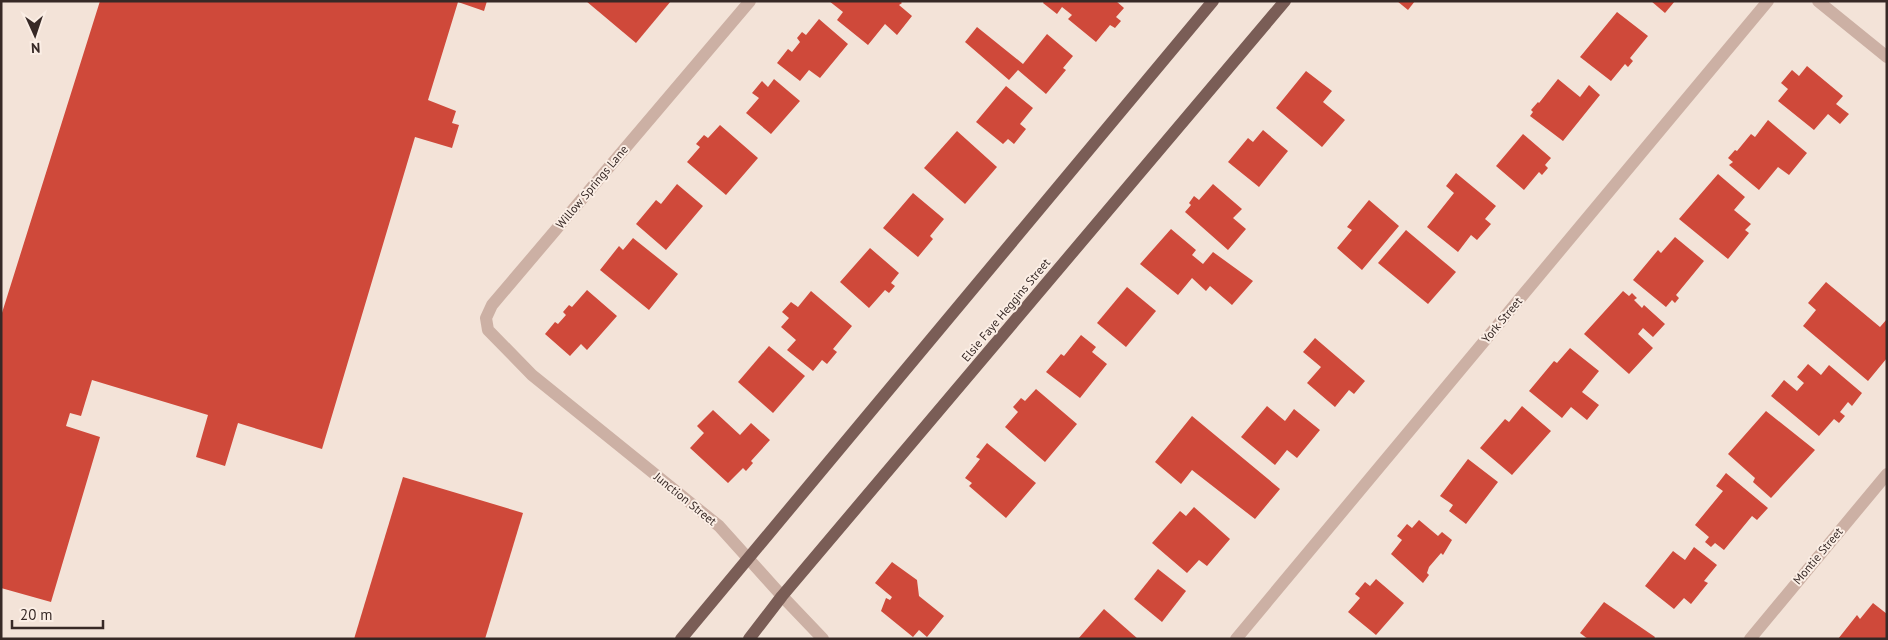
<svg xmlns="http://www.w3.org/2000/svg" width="1888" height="640" font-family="'PT Sans',sans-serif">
<rect width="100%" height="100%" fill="#f3e3d8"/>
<g fill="#cf493a">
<polygon points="100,1 487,1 484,11 458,2 428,100 456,111 452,123 459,125 452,148 415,137 322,449 238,423 225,466 196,457 208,415 92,380 81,416 70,413 66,426 100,437 51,602 1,588 1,316"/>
<polygon points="586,1 671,1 636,43"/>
<polygon points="829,1 900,1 902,3 899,5 912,16 897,35 885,24 868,45 837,20 843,12"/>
<polygon points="1044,1 1116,1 1124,8 1116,17 1121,21 1115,28 1110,25 1096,42 1068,19 1072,15 1062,7 1057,14 1043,3"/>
<polygon points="1397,1 1415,1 1408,10"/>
<polygon points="1651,1 1675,1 1665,13"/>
<polygon points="1617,12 1648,36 1630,58 1633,61 1628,67 1625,64 1611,81 1580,57"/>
<polygon points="819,19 848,44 820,78 809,70 800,81 777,63 788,49 792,52 800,42 797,38 802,32 806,35"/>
<polygon points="977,27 1023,64 1047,34 1073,56 1063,68 1066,70 1046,94 1018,70 1009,80 965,42"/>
<polygon points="1807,66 1843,96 1836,104 1849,114 1840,124 1828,114 1814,130 1778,101 1788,89 1781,83 1792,70 1799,76"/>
<polygon points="1306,71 1332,91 1323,102 1345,120 1322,147 1276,108"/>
<polygon points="774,79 800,101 771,134 746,113 759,98 752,93 762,81 768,87"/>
<polygon points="1558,79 1580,97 1589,85 1600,95 1563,141 1530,116 1533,112 1531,110 1538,102 1539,103"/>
<polygon points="1006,86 1033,108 1020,124 1026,129 1014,144 1008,139 1003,144 976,122"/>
<polygon points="1768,120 1807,153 1789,175 1778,167 1759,190 1729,165 1733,162 1728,158 1735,150 1737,151 1751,134 1755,137"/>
<polygon points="720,125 758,158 726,195 687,162 700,147 696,144 704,135 708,138"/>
<polygon points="1263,130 1288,151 1259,187 1228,162 1248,138 1253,142"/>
<polygon points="957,131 997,167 965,204 924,168"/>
<polygon points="1523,134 1551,158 1545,165 1548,168 1542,175 1539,172 1524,190 1496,166"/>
<polygon points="1456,173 1496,206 1485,219 1491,224 1477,240 1471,235 1458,252 1427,227 1454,193 1446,186"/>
<polygon points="1718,174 1745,197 1734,210 1751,224 1745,230 1749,233 1728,259 1679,219"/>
<polygon points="677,184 703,206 666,250 636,224 656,200 661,204"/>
<polygon points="1213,184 1242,209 1233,218 1246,229 1228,250 1185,212 1191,205 1189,203 1194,196 1199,200"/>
<polygon points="913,193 944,219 930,236 933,239 918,257 883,228"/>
<polygon points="1369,200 1399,226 1362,270 1337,248 1352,230 1347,227"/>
<polygon points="1171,229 1196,250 1192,255 1203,264 1213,252 1253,281 1232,305 1210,286 1206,291 1192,278 1178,295 1140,264"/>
<polygon points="1406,230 1456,272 1428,304 1378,263"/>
<polygon points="1675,237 1704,261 1676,295 1679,298 1675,303 1672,300 1666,307 1633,280 1658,250 1661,253"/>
<polygon points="633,238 678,274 649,310 600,270 619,246 623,250"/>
<polygon points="870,248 899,273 891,283 895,286 889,293 885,290 869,308 840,282"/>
<polygon points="1826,282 1880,327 1887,319 1887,358 1868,381 1803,326 1816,310 1808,303"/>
<polygon points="1127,287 1156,311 1126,347 1097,323"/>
<polygon points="587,290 617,316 587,350 581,344 570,356 545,334 555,322 558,324 566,315 563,312 569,305 572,307"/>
<polygon points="811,291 852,326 833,349 837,352 827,364 822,360 813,371 787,350 796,340 781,327 789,318 782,312 791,302 798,307"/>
<polygon points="1623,291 1629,296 1632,293 1637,298 1634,300 1642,308 1644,305 1665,324 1653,337 1643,328 1638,334 1653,348 1629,374 1584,334"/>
<polygon points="1081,335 1096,347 1092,352 1107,364 1080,398 1046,372 1061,354 1064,356"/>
<polygon points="1315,338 1365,381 1354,394 1349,390 1335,407 1307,383 1321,367 1303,352"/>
<polygon points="769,346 805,376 773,413 738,382"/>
<polygon points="1570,348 1599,371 1582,392 1599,405 1587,420 1571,407 1562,418 1529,391 1554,361 1557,363"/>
<polygon points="1808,364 1821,375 1829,365 1862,393 1852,406 1848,402 1840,412 1845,416 1839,423 1834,419 1819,436 1771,396 1784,380 1797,391 1804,383 1797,377"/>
<polygon points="1036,389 1077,424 1045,462 1005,427 1018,412 1013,407 1021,398 1025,401"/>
<polygon points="1267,406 1285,421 1294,409 1320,430 1297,458 1287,450 1275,465 1241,437"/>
<polygon points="1522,406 1551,431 1512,475 1480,448 1505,419 1509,422"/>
<polygon points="713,410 740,435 751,423 770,440 751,461 753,463 746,471 743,468 728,483 690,448 704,433 697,426"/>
<polygon points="1766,411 1815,450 1771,498 1753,482 1755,478 1728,454"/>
<polygon points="1192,416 1280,489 1255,519 1192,470 1181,484 1155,462"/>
<polygon points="987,443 1036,483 1006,518 969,486 972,483 965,478 980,459 976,457"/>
<polygon points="1468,459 1498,482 1466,524 1449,511 1453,505 1440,496"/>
<polygon points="1726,473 1768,508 1757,520 1752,516 1724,550 1715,543 1711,547 1705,542 1709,537 1695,525 1723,491 1716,486"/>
<polygon points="403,477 523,513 485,639 354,639"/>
<polygon points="1194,507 1230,539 1207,566 1199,560 1187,573 1152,543 1180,511 1186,516"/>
<polygon points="1419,520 1438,536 1442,532 1452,540 1443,555 1441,553 1429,567 1427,573 1429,575 1423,583 1391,554 1402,540 1397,536 1407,524 1412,528"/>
<polygon points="1694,547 1717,565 1704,581 1708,583 1691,604 1684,598 1674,609 1645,586 1673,551 1685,560"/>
<polygon points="892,562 917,580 919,596 944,616 927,637 919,630 913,637 881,611 886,598 890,600 892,597 875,583"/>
<polygon points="1158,569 1186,591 1162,622 1134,599"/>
<polygon points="1376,579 1404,603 1376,635 1348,612 1360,598 1355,594 1365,582 1370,586"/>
<polygon points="1604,602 1655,637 1654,639 1588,639 1580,633"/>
<polygon points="1873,603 1887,614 1887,639 1838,639 1857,615 1860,619"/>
<polygon points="1104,609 1138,639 1078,639"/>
</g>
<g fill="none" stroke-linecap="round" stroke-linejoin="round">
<g stroke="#ccb0a4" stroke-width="12">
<polyline points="750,1 492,305 486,318 488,330 532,375 719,526 782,596 823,639"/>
<polyline points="1818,1 1887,57"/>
<polyline points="1236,639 1768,1"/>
<polyline points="1750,639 1887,474"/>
</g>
<g stroke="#7a5d56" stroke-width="12">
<polyline points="681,639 1213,1"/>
<polyline points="749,639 782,596 1285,1"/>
</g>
</g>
<g text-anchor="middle" stroke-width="4" stroke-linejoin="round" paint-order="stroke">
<g font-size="12" fill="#372926" stroke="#fbeee5">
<text transform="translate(592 187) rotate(-50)" y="4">Willow Springs Lane</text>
<text transform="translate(1006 310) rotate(-50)" y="4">Elsie Faye Heggins Street</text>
<text transform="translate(1502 320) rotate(-50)" y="4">York Street</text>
<text transform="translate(685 499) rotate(39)" y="4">Junction Street</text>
<text transform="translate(1818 556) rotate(-50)" y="4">Montie Street</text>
</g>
</g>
<rect width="1888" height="640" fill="none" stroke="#372926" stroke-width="5"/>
<g transform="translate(35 35) rotate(177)" stroke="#fbeee5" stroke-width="4" paint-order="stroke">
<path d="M0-4L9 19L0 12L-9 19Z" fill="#372926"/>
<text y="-8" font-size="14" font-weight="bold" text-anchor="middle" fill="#372926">N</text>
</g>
<path d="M12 620v8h91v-8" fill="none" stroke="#372926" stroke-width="2.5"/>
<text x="20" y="620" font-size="15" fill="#372926" stroke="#fbeee5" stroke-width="4" paint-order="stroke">20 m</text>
</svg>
